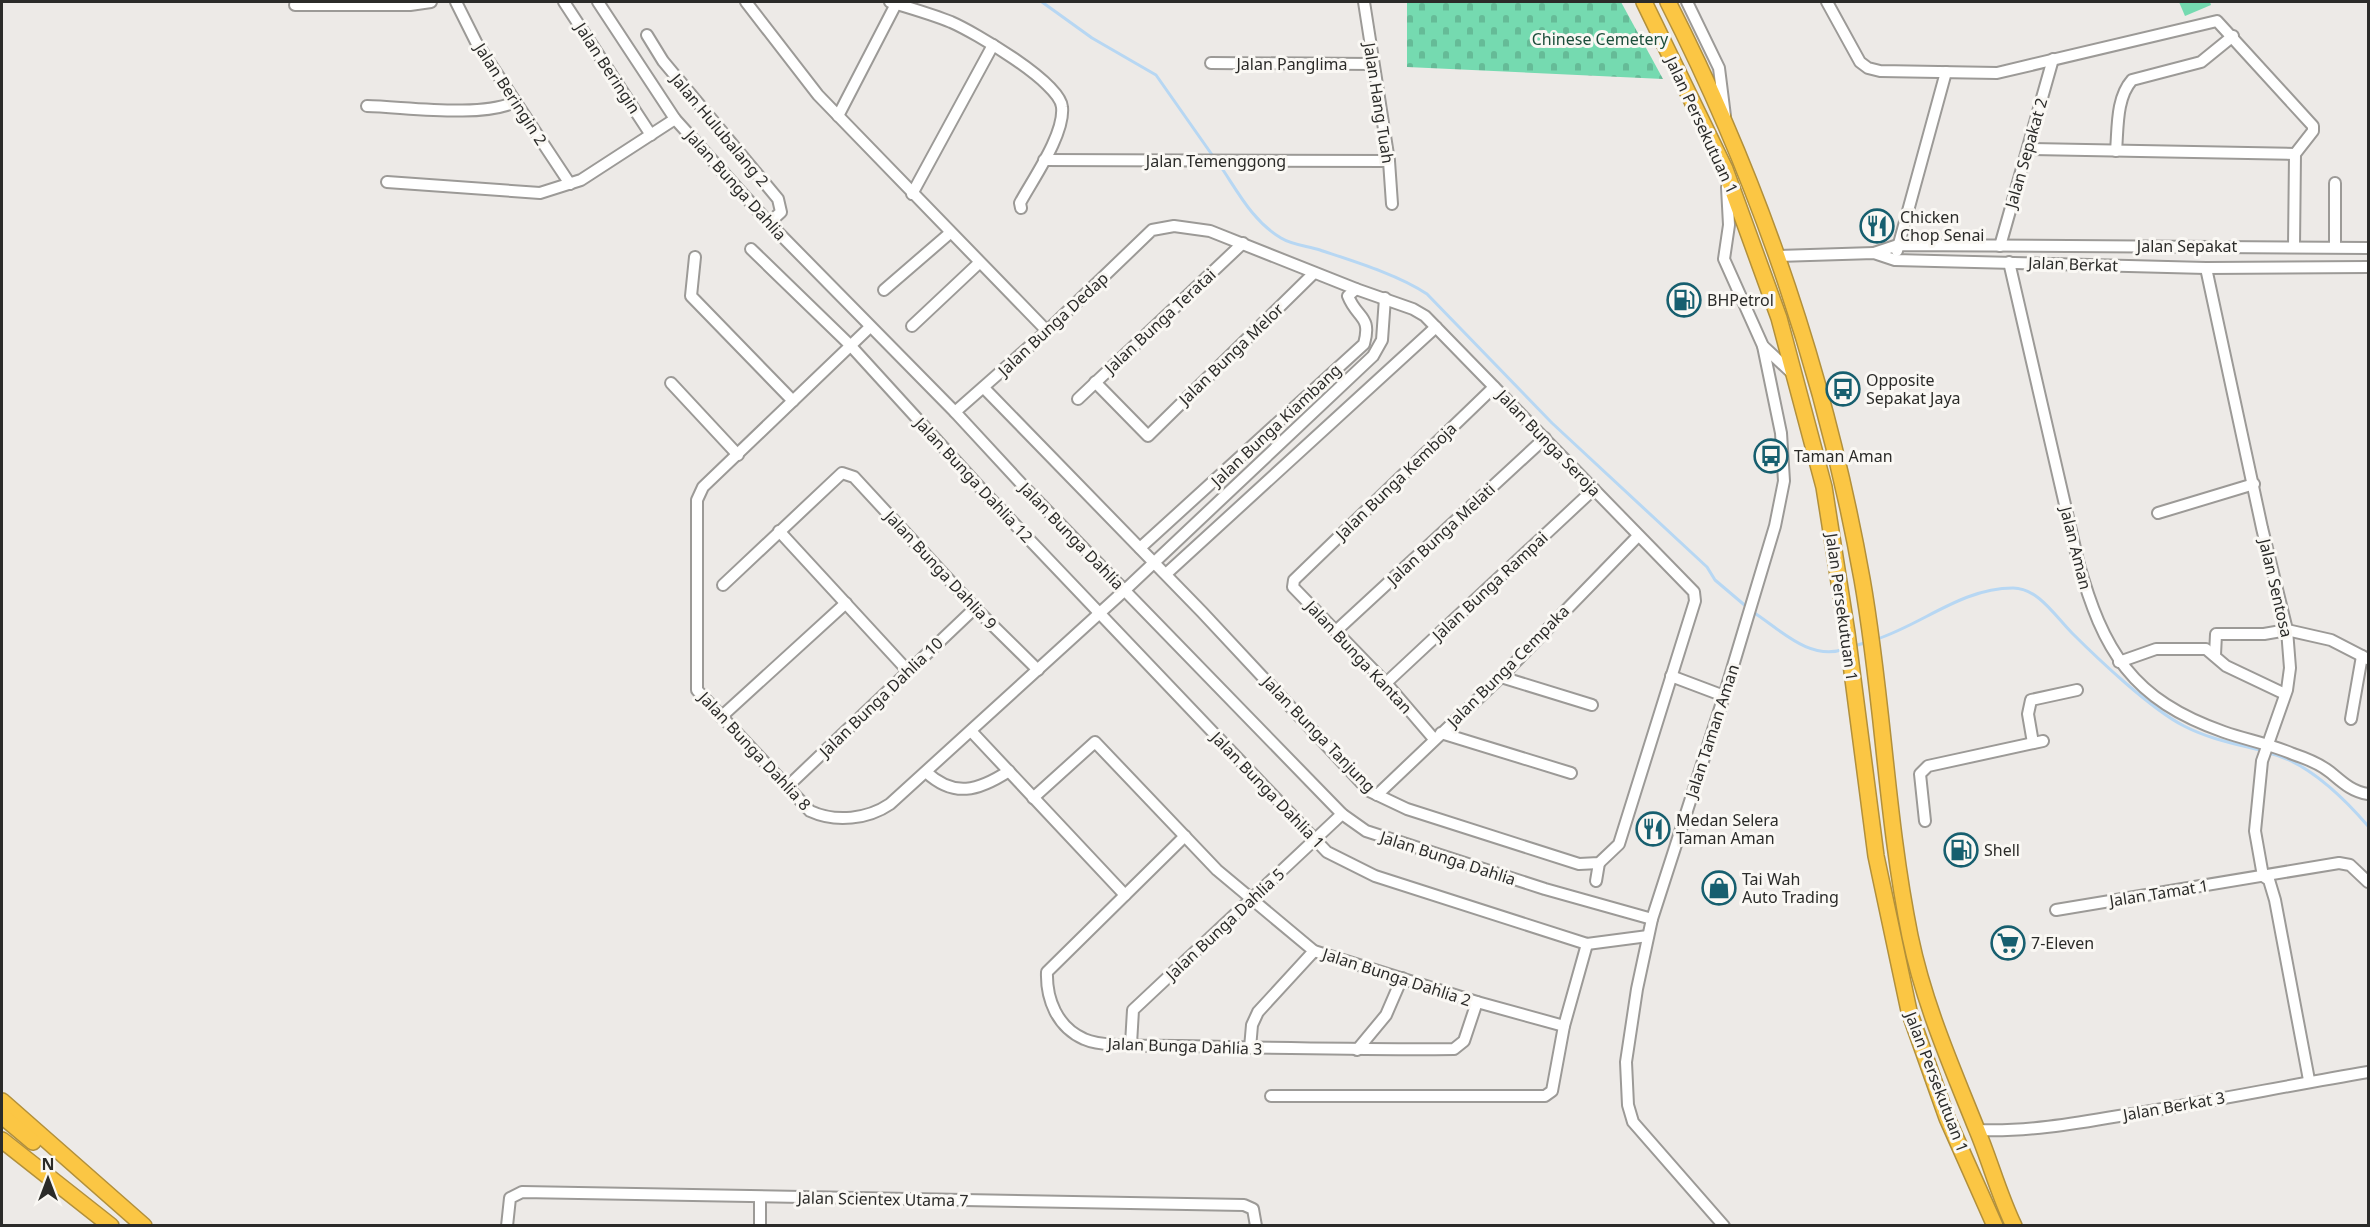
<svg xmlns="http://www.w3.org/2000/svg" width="2370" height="1227" font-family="'Noto Sans',sans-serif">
<defs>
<pattern id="cemetery-stones" width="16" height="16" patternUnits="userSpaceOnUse" patternTransform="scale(1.5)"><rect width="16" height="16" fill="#75dab0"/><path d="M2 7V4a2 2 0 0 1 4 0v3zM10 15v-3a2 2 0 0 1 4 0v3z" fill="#65bb97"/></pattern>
</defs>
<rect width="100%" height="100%" fill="#edeae7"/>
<polygon fill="url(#cemetery-stones)" points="1407,2 1621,2 1663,79 1407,67"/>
<polygon fill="#75dab0" points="2179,2 2210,2 2211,5 2185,16"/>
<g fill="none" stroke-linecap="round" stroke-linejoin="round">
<g stroke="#b7d7f3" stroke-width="3">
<polyline points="1042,2 1092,38 1156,75 1215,159"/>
<path d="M1219 164C1237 190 1252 221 1281 238 1292 245 1308 246 1320 250 1353 261 1399 275 1427 294L1552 423 1707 567 1715 580 1748 608"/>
<path d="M1753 612C1781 630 1809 661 1845 649"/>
<path d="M1877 639C1923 624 1962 588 2013 588 2038 588 2055 616 2072 633 2099 660 2151 709 2184 726 2209 739 2236 744 2263 751"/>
<polyline points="1854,646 1868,642"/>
<path d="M2269 753C2308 762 2343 797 2368 826"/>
</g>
<g stroke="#9c9a97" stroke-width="14">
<g id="minor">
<polyline points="456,2 476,42 570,184"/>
<polyline points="564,2 651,135"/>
<polyline points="598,2 675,119 769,223 955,412 1028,491 1342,814 1366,831 1545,889 1652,919"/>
<polyline points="746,2 818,95 1047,331"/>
<path d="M890 2C910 8 931 14 951 22 974 32 1060 82 1062 107 1065 134 1033 179 1020 203L1021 208"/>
<polyline points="1364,2 1389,161 1392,204"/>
<polyline points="1687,2 1719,68 1725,116"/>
<polyline points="1827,2 1860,62 1868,68 1880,71 1997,73 2217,21 2313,126 2313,131 2295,154 2294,246"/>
<polyline points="295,5 410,5 431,2"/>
<polyline points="647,35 663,61 778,199 781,212 769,223"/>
<polyline points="1211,63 1373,64"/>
<path d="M367 106C407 107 480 118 515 102"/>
<polyline points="838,116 896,4"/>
<polyline points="2028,149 2295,154"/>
<path d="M2116 151C2118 128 2116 98 2132 80L2201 62 2233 36"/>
<polyline points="1044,160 1389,161"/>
<polyline points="387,182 540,193 581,180 675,119"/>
<polyline points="1727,187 1729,225 1724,259 1763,346 1793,374"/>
<polyline points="912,194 993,45"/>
<polyline points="2000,246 2053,59"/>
<polyline points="2335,247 2335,183"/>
<polyline points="751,249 850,345 984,492 1327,852 1375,876 1587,944 1648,936"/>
<polyline points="1897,251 1946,72"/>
<polyline points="1874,253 1898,245 2368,248"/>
<polyline points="1778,256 1874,253 1895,260 2206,268 2368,267"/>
<polyline points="695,257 691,296 793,401"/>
<path d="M2009 262 2078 561C2103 651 2132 700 2224 732 2247 740 2270 744 2293 754 2305 758 2320 764 2330 772 2342 782 2352 792 2368 794"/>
<polyline points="2206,268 2262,528 2287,630 2290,668 2287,690 2262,761 2255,831 2263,876 2269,880 2275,900 2309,1080"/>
<polyline points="884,290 950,233"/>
<polyline points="912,326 979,263"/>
<path d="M870 327 703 487 697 500V690L810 811C836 823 868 819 890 804L1125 590 1373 356 1382 340 1385 298"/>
<polyline points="1095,382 1148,436 1314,273"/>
<polyline points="671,383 738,455"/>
<polyline points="1078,399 1243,243"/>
<polyline points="955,412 1047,331 1152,230 1174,226 1210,231 1356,289 1413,309 1425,316 1694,592 1695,601 1619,844 1599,863 1579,864 1407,809 1369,791 1202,612 984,388"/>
<polyline points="2158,513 2254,484"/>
<polyline points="779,531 908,671"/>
<path d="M1140 548 1364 344C1372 315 1357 319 1348 296L1356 289"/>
<polyline points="1166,574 1436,327"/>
<polyline points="723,585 842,473 854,477 975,608 1038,670"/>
<polyline points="1337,630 1545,438"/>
<polyline points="2215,655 2216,634 2264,634 2287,630 2331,640 2368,659"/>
<polyline points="2119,662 2156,649 2206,649 2226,666 2285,694"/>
<polyline points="1671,676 1724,696"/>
<polyline points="1501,677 1592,705"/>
<polyline points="1386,683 1594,489"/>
<polyline points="721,717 846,603"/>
<polyline points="2351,719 2362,656"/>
<polyline points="971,731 1125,895"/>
<polyline points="1441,733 1571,773"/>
<polyline points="1434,739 1386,683 1293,587 1294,580 1494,387"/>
<polyline points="2033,743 2028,714 2031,700 2077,690"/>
<path d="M926 772C954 798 978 791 1009 771"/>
<polyline points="787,787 975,608"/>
<polyline points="1377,795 1501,677 1638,536"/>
<polyline points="1033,798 1095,742 1217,870 1314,951 1477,1002 1564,1026"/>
<polyline points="1925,821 1920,774 1928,766 2043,741"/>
<path d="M1185 836 1047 972C1046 999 1057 1027 1084 1039 1103 1048 1156 1045 1179 1046 1271 1048 1362 1050 1454 1049L1464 1041 1477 1002"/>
<polyline points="1596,881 1599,863"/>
<polyline points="2056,910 2339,863 2350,865 2368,882"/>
<polyline points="1131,1044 1133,1010 1342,814"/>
<polyline points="1250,1048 1252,1025 1258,1012 1314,951"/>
<polyline points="1357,1050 1386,1015 1402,978"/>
<polyline points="1271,1096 1545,1096 1552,1091 1564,1026 1587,944"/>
<path d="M1978 1130C2024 1132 2073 1124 2119 1116 2203 1103 2285 1086 2368 1072"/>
<polyline points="507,1226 510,1198 522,1192 1244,1205 1253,1209 1256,1226"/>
<polyline points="760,1226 760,1197"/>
<polyline points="1724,1226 1633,1122 1628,1105 1626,1062 1637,989 1652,919 1724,696 1775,526 1784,481 1781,433 1763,346"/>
</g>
</g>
<g stroke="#b2903b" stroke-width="18">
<g id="highway">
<polyline points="1644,2 1725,169 1779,318 1824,487 1847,633 1876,856 1909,1011 1947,1118 1995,1226"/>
<path d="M1668 2C1760 183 1826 378 1862 579 1883 697 1886 818 1910 936 1924 1004 1951 1065 1977 1130 1990 1161 1999 1195 2014 1226"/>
<polyline points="2,1101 144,1226"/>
<polyline points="2,1116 33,1142"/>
<polyline points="2,1140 111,1226"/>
</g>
</g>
<use href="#minor" stroke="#fff" stroke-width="10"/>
<use href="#highway" stroke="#fbc644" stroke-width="15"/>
</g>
<defs>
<g id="restaurant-ring" transform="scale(1.725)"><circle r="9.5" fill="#faf8f4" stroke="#175f6f" stroke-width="1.5"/><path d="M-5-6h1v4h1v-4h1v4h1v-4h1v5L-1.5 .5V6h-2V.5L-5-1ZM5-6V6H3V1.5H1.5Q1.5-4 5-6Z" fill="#175f6f"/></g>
<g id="fuel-ring" transform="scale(1.725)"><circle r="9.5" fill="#faf8f4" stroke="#175f6f" stroke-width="1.5"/><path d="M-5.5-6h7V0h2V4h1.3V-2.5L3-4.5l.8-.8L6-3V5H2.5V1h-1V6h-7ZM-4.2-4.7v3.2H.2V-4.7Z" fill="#175f6f"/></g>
<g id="bus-ring" transform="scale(1.725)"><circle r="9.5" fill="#faf8f4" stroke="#175f6f" stroke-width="1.5"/><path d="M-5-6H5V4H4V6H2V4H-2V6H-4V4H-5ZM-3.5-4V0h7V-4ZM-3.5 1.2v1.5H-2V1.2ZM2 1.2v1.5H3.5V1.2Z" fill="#175f6f"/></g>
<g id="shop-ring" transform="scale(1.725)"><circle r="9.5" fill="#faf8f4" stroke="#175f6f" stroke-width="1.5"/><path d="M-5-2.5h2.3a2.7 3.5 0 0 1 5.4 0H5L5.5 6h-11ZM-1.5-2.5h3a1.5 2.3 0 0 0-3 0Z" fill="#175f6f"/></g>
<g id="supermarket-ring" transform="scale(1.725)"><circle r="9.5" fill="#faf8f4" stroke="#175f6f" stroke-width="1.5"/><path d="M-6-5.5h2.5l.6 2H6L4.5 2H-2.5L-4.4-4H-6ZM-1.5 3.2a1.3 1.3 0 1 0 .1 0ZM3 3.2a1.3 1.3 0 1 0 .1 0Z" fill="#175f6f"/></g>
</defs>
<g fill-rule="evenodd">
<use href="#restaurant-ring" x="1877" y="226"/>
<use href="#fuel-ring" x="1684" y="300"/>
<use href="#bus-ring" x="1843" y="389"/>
<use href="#bus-ring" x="1771" y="456"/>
<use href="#restaurant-ring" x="1653" y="829"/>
<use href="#fuel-ring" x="1961" y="850"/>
<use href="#shop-ring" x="1719" y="888"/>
<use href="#supermarket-ring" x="2008" y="943"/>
</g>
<g text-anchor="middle" stroke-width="6" stroke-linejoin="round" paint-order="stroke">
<g font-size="16" fill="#1c4e3b" stroke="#faf8f4">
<text x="1600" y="45">Chinese Cemetery</text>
</g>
<g font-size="16" fill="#2b2b29" stroke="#faf8f4">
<text x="1292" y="70">Jalan Panglima</text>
<text transform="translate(608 68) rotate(57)" y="6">Jalan Beringin</text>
<text transform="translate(511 94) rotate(57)" y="6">Jalan Beringin 2</text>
<text transform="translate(1379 103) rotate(81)" y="6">Jalan Hang Tuah</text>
<text transform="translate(1702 125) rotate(65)" y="6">Jalan Persekutuan 1</text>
<text transform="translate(720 130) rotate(50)" y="6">Jalan Hulubalang 2</text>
<text transform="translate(2026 153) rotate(-74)" y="6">Jalan Sepakat 2</text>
<text x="1216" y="167">Jalan Temenggong</text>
<text transform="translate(736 185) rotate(48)" y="6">Jalan Bunga Dahlia</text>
<text x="2187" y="252">Jalan Sepakat</text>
<text transform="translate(2073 264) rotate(2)" y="6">Jalan Berkat</text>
<text transform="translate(1160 321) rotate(-43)" y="6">Jalan Bunga Teratai</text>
<text transform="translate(1053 324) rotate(-43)" y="6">Jalan Bunga Dedap</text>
<text transform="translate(1231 354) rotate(-44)" y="6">Jalan Bunga Melor</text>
<text transform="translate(1276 425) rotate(-43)" y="6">Jalan Bunga Kiambang</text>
<text transform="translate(1549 443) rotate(46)" y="6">Jalan Bunga Seroja</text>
<text transform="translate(974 480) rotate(47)" y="6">Jalan Bunga Dahlia 12</text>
<text transform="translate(1396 481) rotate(-44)" y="6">Jalan Bunga Kemboja</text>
<text transform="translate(1441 534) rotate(-43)" y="6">Jalan Bunga Melati</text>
<text transform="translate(1072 536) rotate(46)" y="6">Jalan Bunga Dahlia</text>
<text transform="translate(2076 548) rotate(76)" y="6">Jalan Aman</text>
<text transform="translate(941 570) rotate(47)" y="6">Jalan Bunga Dahlia 9</text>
<text transform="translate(1490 586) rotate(-43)" y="6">Jalan Bunga Rampai</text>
<text transform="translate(2276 588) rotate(77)" y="6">Jalan Sentosa</text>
<text transform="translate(1842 607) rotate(82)" y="6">Jalan Persekutuan 1</text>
<text transform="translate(1359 657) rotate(47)" y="6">Jalan Bunga Kantan</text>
<text transform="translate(1508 666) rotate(-45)" y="6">Jalan Bunga Cempaka</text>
<text transform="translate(881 697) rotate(-44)" y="6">Jalan Bunga Dahlia 10</text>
<text transform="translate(1712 731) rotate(-72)" y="6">Jalan Taman Aman</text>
<text transform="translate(1319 734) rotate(46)" y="6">Jalan Bunga Tanjung</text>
<text transform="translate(755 751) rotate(47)" y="6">Jalan Bunga Dahlia 8</text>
<text transform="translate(1268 790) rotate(46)" y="6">Jalan Bunga Dahlia 1</text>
<text transform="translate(1448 858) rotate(18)" y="6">Jalan Bunga Dahlia</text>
<text transform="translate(2159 893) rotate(-9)" y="6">Jalan Tamat 1</text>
<text transform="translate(1225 924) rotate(-43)" y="6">Jalan Bunga Dahlia 5</text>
<text transform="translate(1397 977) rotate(18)" y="6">Jalan Bunga Dahlia 2</text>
<text transform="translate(1185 1046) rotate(2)" y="6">Jalan Bunga Dahlia 3</text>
<text transform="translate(1937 1082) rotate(69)" y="6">Jalan Persekutuan 1</text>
<text transform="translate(2174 1106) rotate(-10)" y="6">Jalan Berkat 3</text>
<text transform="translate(883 1199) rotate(1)" y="6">Jalan Scientex Utama 7</text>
</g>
<g font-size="16" fill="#2b2b29" stroke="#faf8f4" text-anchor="start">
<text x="1900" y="223">Chicken<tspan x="1900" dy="18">Chop Senai</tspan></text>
<text x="1707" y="306">BHPetrol</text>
<text x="1866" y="386">Opposite<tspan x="1866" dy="18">Sepakat Jaya</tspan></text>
<text x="1794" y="462">Taman Aman</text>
<text x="1676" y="826">Medan Selera<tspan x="1676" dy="18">Taman Aman</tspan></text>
<text x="1984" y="856">Shell</text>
<text x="1742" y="885">Tai Wah<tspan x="1742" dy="18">Auto Trading</tspan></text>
<text x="2031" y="949">7-Eleven</text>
</g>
</g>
<rect width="2370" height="1227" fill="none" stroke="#2b2b29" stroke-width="6"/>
<g transform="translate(48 1179)" stroke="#faf8f4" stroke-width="4.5" paint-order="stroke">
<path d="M0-4.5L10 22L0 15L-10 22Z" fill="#2b2b29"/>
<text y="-9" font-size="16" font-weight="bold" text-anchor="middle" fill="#2b2b29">N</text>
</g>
</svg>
